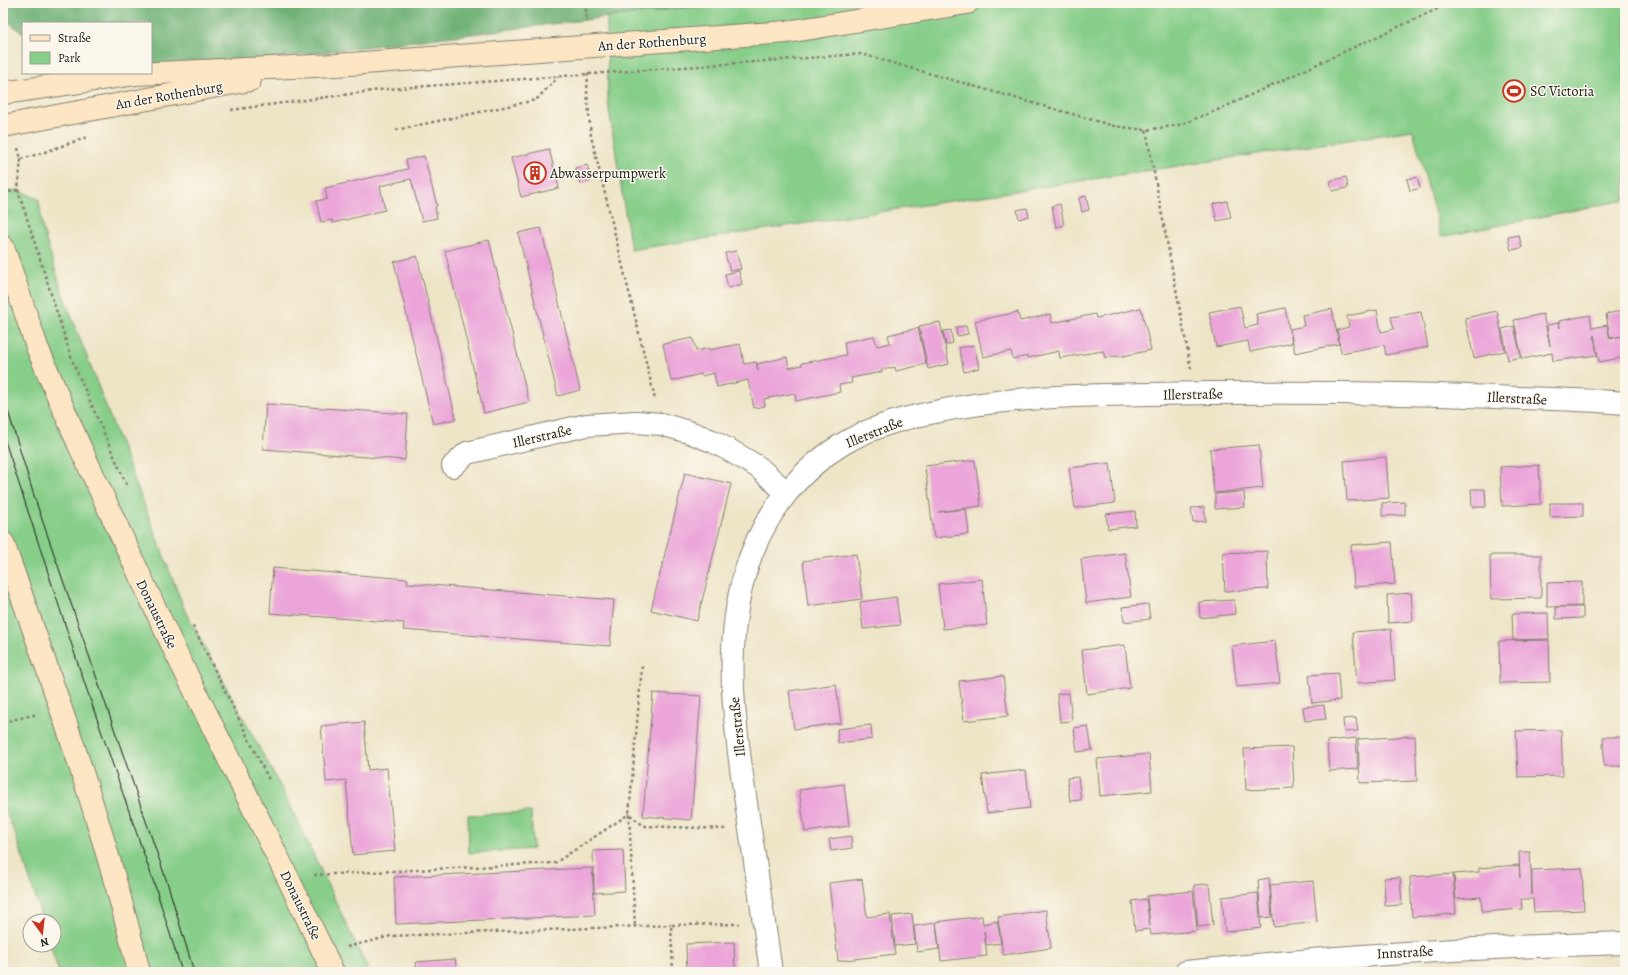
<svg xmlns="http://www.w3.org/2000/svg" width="1628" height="975" font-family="Alegreya,serif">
<rect width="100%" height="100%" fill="#fbf7ec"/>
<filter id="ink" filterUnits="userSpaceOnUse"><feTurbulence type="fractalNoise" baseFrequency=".025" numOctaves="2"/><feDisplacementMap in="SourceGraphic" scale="8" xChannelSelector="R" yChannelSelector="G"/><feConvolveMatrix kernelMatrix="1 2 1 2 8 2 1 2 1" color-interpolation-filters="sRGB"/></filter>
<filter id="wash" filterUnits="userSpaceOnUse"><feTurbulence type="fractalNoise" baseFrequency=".012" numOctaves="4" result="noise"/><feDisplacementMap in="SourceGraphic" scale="16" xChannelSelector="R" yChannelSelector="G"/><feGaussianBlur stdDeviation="0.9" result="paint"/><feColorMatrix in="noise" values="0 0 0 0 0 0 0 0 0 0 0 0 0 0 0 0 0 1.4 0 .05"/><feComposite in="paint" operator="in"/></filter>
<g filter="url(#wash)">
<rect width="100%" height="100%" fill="#eee5c7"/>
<g fill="#87ce89" stroke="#527552">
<polygon points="722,3 1625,3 1625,200 1441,237 1413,130 631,250 608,103 607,17"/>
<polygon points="18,190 39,199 42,227 63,295 185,611 285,795 369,972 59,972 50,945 54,945 54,921 43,921 17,839 3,804 3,193"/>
<polygon points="531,812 533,849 469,853 468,815"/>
</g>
<polygon fill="#6db175" stroke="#446648" points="3,3 722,3 81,82 151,73 151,23 23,23 23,34 3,17"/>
<g id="blocks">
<g fill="#eba5d9">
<polygon points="549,149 559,188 521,197 511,158"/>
<polygon points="424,156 437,206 435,207 437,218 422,221 411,179 380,186 385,210 333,223 332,220 321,222 316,201 327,199 325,188 408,169 406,160"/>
<polygon points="587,165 591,181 580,184 575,168"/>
<polygon points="1346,177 1348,188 1332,191 1330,181"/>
<polygon points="1417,177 1420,188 1410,191 1407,179"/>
<polygon points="1086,196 1089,210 1082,212 1079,198"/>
<polygon points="1227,201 1231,218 1217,221 1213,204"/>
<polygon points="1060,204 1064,225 1056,227 1052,206"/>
<polygon points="1027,208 1029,216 1019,219 1017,210"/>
<polygon points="541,228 580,390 558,396 518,233"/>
<polygon points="1519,235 1522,248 1511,250 1508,237"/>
<polygon points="489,240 529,402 484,413 445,251"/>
<polygon points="736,251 741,269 730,271 725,253"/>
<polygon points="417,256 456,419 433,424 394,262"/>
<polygon points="739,271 742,284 728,288 725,274"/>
<polygon points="1240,306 1245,328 1258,325 1256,314 1285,308 1292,343 1250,352 1248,341 1216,347 1209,312"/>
<polygon points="1141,308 1151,350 1118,357 1117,356 1105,358 1103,351 1060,358 1059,351 1028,358 1028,356 1013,359 1011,351 983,357 975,321 1018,312 1020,321 1050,314 1052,323 1095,314 1096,318"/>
<polygon points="1332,309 1339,344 1295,353 1290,329 1304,326 1302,315"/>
<polygon points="1377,310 1381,332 1394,329 1391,317 1421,312 1428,347 1386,355 1384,345 1341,353 1337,330 1349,327 1347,316"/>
<polygon points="1625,310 1625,357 1599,362 1594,335 1597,355 1553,361 1552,353 1522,359 1514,320 1543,314 1550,346 1547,325 1559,323 1560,328 1559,321 1590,315 1592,328 1607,325 1610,339 1622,336 1610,338 1606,314"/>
<polygon points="1497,311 1505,351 1474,358 1465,318"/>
<polygon points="940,322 949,364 928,369 919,326"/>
<polygon points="966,326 968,334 957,336 956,327"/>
<polygon points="1514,326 1521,357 1508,360 1502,329"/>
<polygon points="918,328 926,364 896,371 895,367 882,370 882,372 851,378 852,383 839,385 840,392 796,401 795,393 764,399 765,406 754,408 748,380 717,387 714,373 702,376 701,374 671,381 663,344 693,338 696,351 709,348 709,350 740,344 744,364 756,362 758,371 757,364 787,357 789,368 802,365 802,363 846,355 844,342 874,336 877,346 890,343 888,335"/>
<polygon points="951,330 953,343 946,345 943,331"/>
<polygon points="974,345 979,368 964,372 959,348"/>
<polygon points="266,404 408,414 405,460 263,449"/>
<polygon points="1259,445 1263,488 1214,493 1210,449"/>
<polygon points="1386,457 1389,498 1347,501 1344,461"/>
<polygon points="975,460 981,506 938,512 966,509 969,534 934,538 925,466"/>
<polygon points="1110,463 1115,503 1075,508 1069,468"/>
<polygon points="1539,465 1541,504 1502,506 1500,467"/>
<polygon points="685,473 731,484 697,621 651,610"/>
<polygon points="1471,489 1485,489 1486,507 1472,507"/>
<polygon points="1244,492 1245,507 1215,509 1215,494"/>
<polygon points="1405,502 1405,515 1382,516 1382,503"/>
<polygon points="1550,503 1583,503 1583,516 1550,517"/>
<polygon points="1204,507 1206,521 1193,522 1191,508"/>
<polygon points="1135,511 1136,526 1108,529 1106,514"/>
<polygon points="1392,542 1395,584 1354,587 1351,545"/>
<polygon points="1267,551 1268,589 1225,591 1223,553"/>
<polygon points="1125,553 1131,597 1086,603 1081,559"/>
<polygon points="856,554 862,599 808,606 803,561"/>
<polygon points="1490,555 1541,555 1541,598 1491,599"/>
<polygon points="273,568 408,579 407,583 614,600 610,646 403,630 404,623 270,613"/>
<polygon points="982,579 987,625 943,629 938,584"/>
<polygon points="1582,582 1582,606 1547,607 1547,583"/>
<polygon points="1411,593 1413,621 1388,623 1387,595"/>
<polygon points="896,597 900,625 863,629 860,602"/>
<polygon points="1234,600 1235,614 1200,618 1199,602"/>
<polygon points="1148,604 1150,619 1124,622 1122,607"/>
<polygon points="1556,607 1583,607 1583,618 1556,619"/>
<polygon points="1548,613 1549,639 1513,640 1512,614"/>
<polygon points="1391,629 1395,680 1357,683 1353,632"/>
<polygon points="1549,640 1550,682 1500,683 1499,641"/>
<polygon points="1275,641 1280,683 1237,687 1232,646"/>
<polygon points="1125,645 1130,688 1087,694 1082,650"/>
<polygon points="1338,673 1340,700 1312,703 1309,675"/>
<polygon points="1003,676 1008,716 964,721 959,681"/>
<polygon points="836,684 841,723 794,729 789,691"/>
<polygon points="653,693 701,696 691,820 643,816"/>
<polygon points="1069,693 1072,721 1060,722 1057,694"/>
<polygon points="1324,705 1326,719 1305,721 1303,707"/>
<polygon points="1356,718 1358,731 1344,732 1343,719"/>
<polygon points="364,722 368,770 387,768 395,851 353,855 346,780 326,782 321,726"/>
<polygon points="871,725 872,739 838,743 837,729"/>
<polygon points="1088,726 1092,750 1077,752 1074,728"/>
<polygon points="1561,730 1563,776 1518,777 1516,731"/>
<polygon points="1415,736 1417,781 1360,783 1358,739"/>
<polygon points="1603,737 1625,737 1625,766 1604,766"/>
<polygon points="1356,738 1358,769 1329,771 1327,741"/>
<polygon points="1292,747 1294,788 1246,790 1244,749"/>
<polygon points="1149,754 1152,791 1100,796 1097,759"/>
<polygon points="1026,770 1030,808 987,813 982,775"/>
<polygon points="1078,777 1081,800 1070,801 1067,778"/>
<polygon points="844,784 849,826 805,832 799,790"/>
<polygon points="851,836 852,848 831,851 829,839"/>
<polygon points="623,850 625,891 594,893 593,851"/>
<polygon points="1519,852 1530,852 1532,895 1532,870 1582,868 1584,910 1534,912 1533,899 1521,899 1522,909 1482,912 1481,897 1456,899 1454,874 1479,872 1479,868 1519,865 1520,878"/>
<polygon points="592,868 595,915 396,924 394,877"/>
<polygon points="1453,874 1456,914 1412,917 1410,877"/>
<polygon points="1400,877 1402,905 1385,906 1384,878"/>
<polygon points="1269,878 1272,917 1261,918 1258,880"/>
<polygon points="862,879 867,917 890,914 895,954 838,961 829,883"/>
<polygon points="1313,881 1317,922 1274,927 1270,885"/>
<polygon points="1209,884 1213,925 1198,927 1194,885"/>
<polygon points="1193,891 1197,931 1151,935 1150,929 1135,931 1132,901 1146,899 1150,926 1147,896"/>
<polygon points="1258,893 1261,928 1225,932 1222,897"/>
<polygon points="1046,910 1051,948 1003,955 998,917"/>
<polygon points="912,914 915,944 895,946 892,916"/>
<polygon points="982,916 983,924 997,921 1001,943 986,945 984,931 987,956 941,961 936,922"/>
<polygon points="936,923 939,949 917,952 914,926"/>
<polygon points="734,942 735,972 687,972 686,944"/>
<polygon points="455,959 457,972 417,972 416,962"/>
</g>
</g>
</g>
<g filter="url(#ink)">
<use href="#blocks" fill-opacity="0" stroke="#858072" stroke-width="1"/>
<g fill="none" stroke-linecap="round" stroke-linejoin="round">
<g stroke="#858072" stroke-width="24">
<g id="street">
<polyline points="453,466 467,453 556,432 587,425 636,422 661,424 692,433 712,441 731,451 758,467 786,492"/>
<path d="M771 972C764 922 757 873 749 823 737 741 721 655 745 573 760 521 794 474 841 445 868 428 900 419 930 413 1021 393 1116 395 1209 393 1311 392 1414 393 1516 398 1552 399 1589 400 1625 403"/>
<path d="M1186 972C1332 956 1478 947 1625 943"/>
</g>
</g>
<g stroke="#858072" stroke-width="24">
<g id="secondary">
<polyline points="3,93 135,74 336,65 787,32 967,3"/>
<polyline points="3,126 250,80"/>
<polyline points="3,247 37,347 79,445 176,653 286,874 333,972"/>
<path d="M3 543C53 684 104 826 139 972"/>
</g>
</g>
<g stroke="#858072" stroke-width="2.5" stroke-dasharray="3 3" stroke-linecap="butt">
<polyline points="585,3 587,22"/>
<polyline points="588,73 587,92 591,136 655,399"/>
<polyline points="231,110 387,89 861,54 1114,126 1146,130 1179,125 1220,109 1450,3"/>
<polyline points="396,130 536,100 558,77"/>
<polyline points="1146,130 1191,369"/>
<polyline points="18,148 21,159 18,190 72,360 128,488"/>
<polyline points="21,159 42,153 87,137"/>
<polyline points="3,193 18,190"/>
<polyline points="193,626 270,782"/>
<polyline points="642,666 629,814 644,826 726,829"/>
<polyline points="3,722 38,714"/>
<polyline points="314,875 555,863 629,814 635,926"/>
<polyline points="347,947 391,936 671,925"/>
<polyline points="673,972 671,925 739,924"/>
<polyline points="1587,972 1625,970"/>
</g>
<use href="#street" stroke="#fff" stroke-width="22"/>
<use href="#secondary" stroke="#fce6c4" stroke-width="22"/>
<g stroke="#1c1c1c" stroke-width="1">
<polyline points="3,395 35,499 168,885 194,972"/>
<polyline points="3,435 80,670 156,889 182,972"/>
</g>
</g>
</g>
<defs>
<g id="stadium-ring" transform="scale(1.15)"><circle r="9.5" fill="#fbf7ec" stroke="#c8321e" stroke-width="1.5"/><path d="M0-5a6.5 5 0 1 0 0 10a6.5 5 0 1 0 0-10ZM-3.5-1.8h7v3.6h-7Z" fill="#c8321e"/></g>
<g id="building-ring" transform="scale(1.15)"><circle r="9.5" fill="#fbf7ec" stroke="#c8321e" stroke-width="1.5"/><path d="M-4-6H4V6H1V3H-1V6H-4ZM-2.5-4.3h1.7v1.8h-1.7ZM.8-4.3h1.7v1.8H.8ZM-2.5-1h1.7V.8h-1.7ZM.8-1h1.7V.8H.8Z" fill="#c8321e"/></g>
</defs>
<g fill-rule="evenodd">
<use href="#stadium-ring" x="1514" y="91"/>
<use href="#building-ring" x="535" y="173"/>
</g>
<g text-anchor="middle" stroke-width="3" stroke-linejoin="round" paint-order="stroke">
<g font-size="14" fill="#1c1c1c" stroke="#fbf7ec">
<text transform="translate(652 42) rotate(-4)" y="5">An der Rothenburg</text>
<text transform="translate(169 95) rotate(-10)" y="5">An der Rothenburg</text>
<text transform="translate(1193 394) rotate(-1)" y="5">Illerstraße</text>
<text transform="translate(1517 398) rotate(3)" y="5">Illerstraße</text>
<text transform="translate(874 432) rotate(-22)" y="5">Illerstraße</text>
<text transform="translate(542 436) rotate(-13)" y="5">Illerstraße</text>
<text transform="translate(157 614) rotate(64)" y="5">Donaustraße</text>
<text transform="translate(737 727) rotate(-96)" y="5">Illerstraße</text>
<text transform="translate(301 905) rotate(64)" y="5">Donaustraße</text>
<text transform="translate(1405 952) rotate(-3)" y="5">Innstraße</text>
</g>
<g font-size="14" fill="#1c1c1c" stroke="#fbf7ec" text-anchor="start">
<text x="1530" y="96">SC Victoria</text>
<text x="550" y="178">Abwasserpumpwerk</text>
</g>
</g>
<rect width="1628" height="975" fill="none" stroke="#fbf7ec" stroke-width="16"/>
<rect x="22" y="22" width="130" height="52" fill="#fbf7ec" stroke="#a29f99"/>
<rect x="30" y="35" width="20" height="6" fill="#fce6c4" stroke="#a29f99"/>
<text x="58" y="42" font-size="12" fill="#1c1c1c">Straße</text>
<rect x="30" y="52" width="20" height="12" fill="#87ce89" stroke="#a29f99"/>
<text x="58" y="62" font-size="12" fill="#1c1c1c">Park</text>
<g transform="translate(42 933) rotate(165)"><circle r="19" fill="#fbf7ec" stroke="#a29f99"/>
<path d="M0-3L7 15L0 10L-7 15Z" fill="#c8321e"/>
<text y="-6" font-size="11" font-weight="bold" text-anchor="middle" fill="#1c1c1c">N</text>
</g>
</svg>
